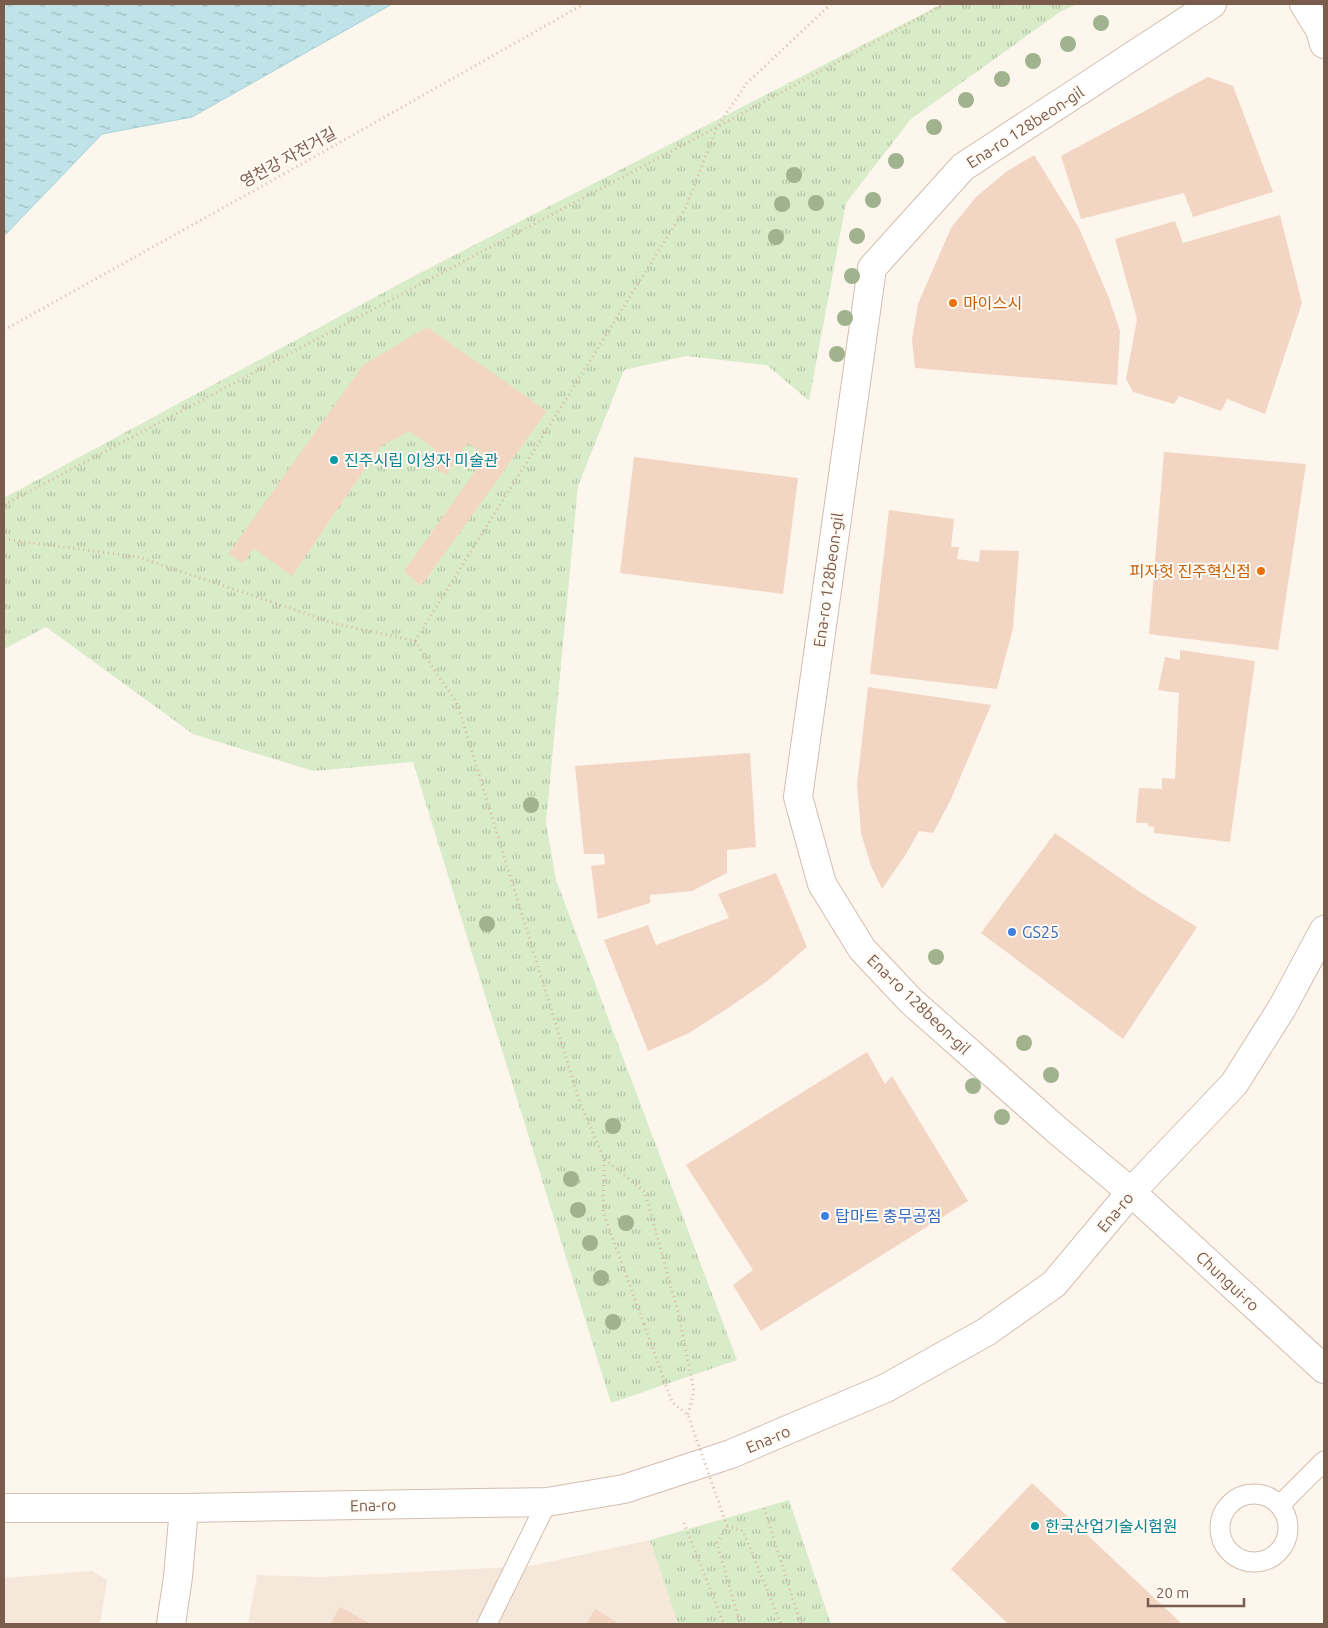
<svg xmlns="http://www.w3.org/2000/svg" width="1328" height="1628" font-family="Ubuntu,'Noto Sans KR',sans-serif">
<defs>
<pattern id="grass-tufts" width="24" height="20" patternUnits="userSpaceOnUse" patternTransform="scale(1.25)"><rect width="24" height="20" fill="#d8ecc9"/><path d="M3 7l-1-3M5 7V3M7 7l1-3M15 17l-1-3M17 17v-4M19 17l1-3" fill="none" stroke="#b4c2a5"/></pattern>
<pattern id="water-ripples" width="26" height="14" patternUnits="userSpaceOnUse" patternTransform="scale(1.25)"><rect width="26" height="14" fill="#bfe3e8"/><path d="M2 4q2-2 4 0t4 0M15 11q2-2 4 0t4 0" fill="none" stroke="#a0bbbe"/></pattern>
</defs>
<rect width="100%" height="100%" fill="#fdf6ec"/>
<g fill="#f5e8da">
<polygon points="650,1540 678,1624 248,1624 257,1575 321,1577 530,1566"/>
<polygon points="92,1571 107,1580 100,1624 4,1624 4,1578"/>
</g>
<g fill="url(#grass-tufts)">
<polygon points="942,4 1077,4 1060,12 911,119 846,203 809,401 767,365 686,356 624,370 578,486 546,823 556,880 737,1360 611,1403 413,762 313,771 193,734 46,627 4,649 4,498 416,275"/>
<polygon points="789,1500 831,1624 678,1624 650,1540"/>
</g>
<polygon fill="url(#water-ripples)" stroke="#a5d3da" points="4,4 392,4 192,117 102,134 4,236"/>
<g fill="#f3d5c3">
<polygon points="1208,77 1233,86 1273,192 1193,217 1184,193 1081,219 1061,156"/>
<polygon points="1034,155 1079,228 1109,298 1120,331 1117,385 915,368 912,339 918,304 951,228 976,197 1006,172"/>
<polygon points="1280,215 1302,303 1265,414 1227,399 1221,411 1179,396 1174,404 1133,392 1126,379 1137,319 1115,239 1175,221 1183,243"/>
<polygon points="427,327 547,411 421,586 404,571 486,456 468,443 446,475 427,463 435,449 409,431 380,447 292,576 254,548 243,563 228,554 363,365"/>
<polygon points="1164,452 1306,464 1278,650 1149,634"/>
<polygon points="634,457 798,478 783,594 620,573"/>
<polygon points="889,510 954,519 951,547 959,547 957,559 979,562 980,550 1019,551 1013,628 997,689 870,674"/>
<polygon points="1180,650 1255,661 1230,842 1154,833 1154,827 1148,826 1148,823 1136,823 1139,788 1162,789 1162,778 1175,779 1179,693 1158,690 1165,657 1180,660"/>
<polygon points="868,687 991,705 951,799 933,833 919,831 906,854 882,889 871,866 861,833 857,784"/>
<polygon points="750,753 756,847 727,850 727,873 692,891 650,895 650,903 598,919 591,866 605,864 604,854 584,854 575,766"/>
<polygon points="1055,833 1143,894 1197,927 1123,1039 981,933"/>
<polygon points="776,873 807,947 766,982 728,1008 689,1033 648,1051 604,940 648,925 656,945 729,918 718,894"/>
<polygon points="867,1052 885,1084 892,1076 968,1201 761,1331 733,1285 753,1270 686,1165"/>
<polygon points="1032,1483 1182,1624 1008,1624 951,1569"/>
<polygon points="340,1607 371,1624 330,1624"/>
<polygon points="595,1609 620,1624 586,1624"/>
</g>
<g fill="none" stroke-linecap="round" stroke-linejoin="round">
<g stroke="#d1beb0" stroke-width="21">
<g id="service">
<circle cx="1254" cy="1528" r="34"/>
<polyline points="1280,1505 1324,1461"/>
<polyline points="487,1624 547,1502"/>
</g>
</g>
<g stroke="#d1beb0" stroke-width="30">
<g id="minor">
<polyline points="1131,1192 1058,1131 911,1001 862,949 822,884 798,797 872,268 963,167 1212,4"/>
<polyline points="171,1624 178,1577 184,1508"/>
</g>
</g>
<g stroke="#d1beb0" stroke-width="30">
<g id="tertiary">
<polyline points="1304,4 1320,30 1324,44"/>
<polyline points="1131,1192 1324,1369"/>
<polyline points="4,1508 184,1508 547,1502 624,1489 731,1454 886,1388 986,1332 1054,1284 1131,1192 1234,1084 1282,1008 1324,930"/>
</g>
</g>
<g stroke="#d9b8a5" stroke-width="3" stroke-dasharray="1 4" stroke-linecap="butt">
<polyline points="4,330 307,161 584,4"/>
<polyline points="4,505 717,127 945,4"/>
<polyline points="4,539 138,557 337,624 415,641 457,703 580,1103 604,1159 645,1192 678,1312 694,1391 688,1415"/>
<polyline points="415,641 686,207 717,127 747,83 831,4"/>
<polyline points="604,1160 603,1212 644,1324"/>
<polyline points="764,1508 801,1624"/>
<polyline points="684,1523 724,1624"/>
<polyline points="727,1526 743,1531 781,1624"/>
<polyline points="738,1616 741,1624"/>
</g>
<use href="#service" stroke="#fff" stroke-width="19"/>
<use href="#minor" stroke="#fff" stroke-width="28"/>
<use href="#tertiary" stroke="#fff" stroke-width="28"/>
<polyline stroke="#d9b8a5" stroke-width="3" stroke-dasharray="1 4" stroke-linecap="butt" points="644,1324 672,1402 688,1415 727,1526 717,1543 738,1616"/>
</g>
<g fill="#a0b28e">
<circle cx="1101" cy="23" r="8"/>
<circle cx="1068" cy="44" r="8"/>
<circle cx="1033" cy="61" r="8"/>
<circle cx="1002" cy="79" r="8"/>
<circle cx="966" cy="100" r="8"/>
<circle cx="934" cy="127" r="8"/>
<circle cx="896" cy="161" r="8"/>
<circle cx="794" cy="175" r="8"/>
<circle cx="873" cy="200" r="8"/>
<circle cx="816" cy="203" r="8"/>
<circle cx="782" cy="204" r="8"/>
<circle cx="857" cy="236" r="8"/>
<circle cx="776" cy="237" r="8"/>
<circle cx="852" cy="276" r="8"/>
<circle cx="845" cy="318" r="8"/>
<circle cx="837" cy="354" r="8"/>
<circle cx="531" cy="805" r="8"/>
<circle cx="487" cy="924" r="8"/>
<circle cx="936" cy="957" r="8"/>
<circle cx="1024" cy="1043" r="8"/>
<circle cx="1051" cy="1075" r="8"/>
<circle cx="973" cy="1086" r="8"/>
<circle cx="1002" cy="1117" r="8"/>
<circle cx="613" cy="1126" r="8"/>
<circle cx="571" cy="1179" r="8"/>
<circle cx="578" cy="1210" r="8"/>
<circle cx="626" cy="1223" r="8"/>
<circle cx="590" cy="1243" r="8"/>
<circle cx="601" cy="1278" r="8"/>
<circle cx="613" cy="1322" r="8"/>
</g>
<g fill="#e8710a" stroke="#fffaf3" stroke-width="2">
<circle cx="953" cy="303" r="5"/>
<circle cx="1261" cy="571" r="5"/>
</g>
<g fill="#0f9aa8" stroke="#fffaf3" stroke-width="2">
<circle cx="334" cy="460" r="5"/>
<circle cx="1035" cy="1526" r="5"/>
</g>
<g fill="#3f7fe0" stroke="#fffaf3" stroke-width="2">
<circle cx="1012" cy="932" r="5"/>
<circle cx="825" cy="1216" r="5"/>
</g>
<g text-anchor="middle" stroke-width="4" stroke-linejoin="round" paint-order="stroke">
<g font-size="16" fill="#7a5c4d" stroke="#fffaf3">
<text transform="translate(1025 127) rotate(-33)" y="6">Ena-ro 128beon-gil</text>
<text transform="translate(288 157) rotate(-29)" y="6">영천강 자전거길</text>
<text transform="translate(828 580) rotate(-82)" y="6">Ena-ro 128beon-gil</text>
<text transform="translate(919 1004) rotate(44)" y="6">Ena-ro 128beon-gil</text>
<text transform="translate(1115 1212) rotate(-50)" y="6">Ena-ro</text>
<text transform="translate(1228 1281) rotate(43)" y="6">Chungui-ro</text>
<text transform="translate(768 1439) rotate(-23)" y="6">Ena-ro</text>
<text transform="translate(373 1505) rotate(-1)" y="6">Ena-ro</text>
</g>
<g font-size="16" fill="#c56008" stroke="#fffaf3" text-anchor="start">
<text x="963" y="309">마이스시</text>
<text x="1251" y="577" text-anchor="end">피자헛 진주혁신점</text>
</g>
<g font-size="16" fill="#0d838f" stroke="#fffaf3" text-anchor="start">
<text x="344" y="466">진주시립 이성자 미술관</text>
<text x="1045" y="1532">한국산업기술시험원</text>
</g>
<g font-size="16" fill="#366cbe" stroke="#fffaf3" text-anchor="start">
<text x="1022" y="938">GS25</text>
<text x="835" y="1222">탑마트 충무공점</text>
</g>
</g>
<rect width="1328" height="1628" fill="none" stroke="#7a5c4d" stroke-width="10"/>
<path d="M1148 1598v8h96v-8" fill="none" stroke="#7a5c4d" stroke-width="2.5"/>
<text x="1156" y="1598" font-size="15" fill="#7a5c4d" stroke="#fffaf3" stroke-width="4" paint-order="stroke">20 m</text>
</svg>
